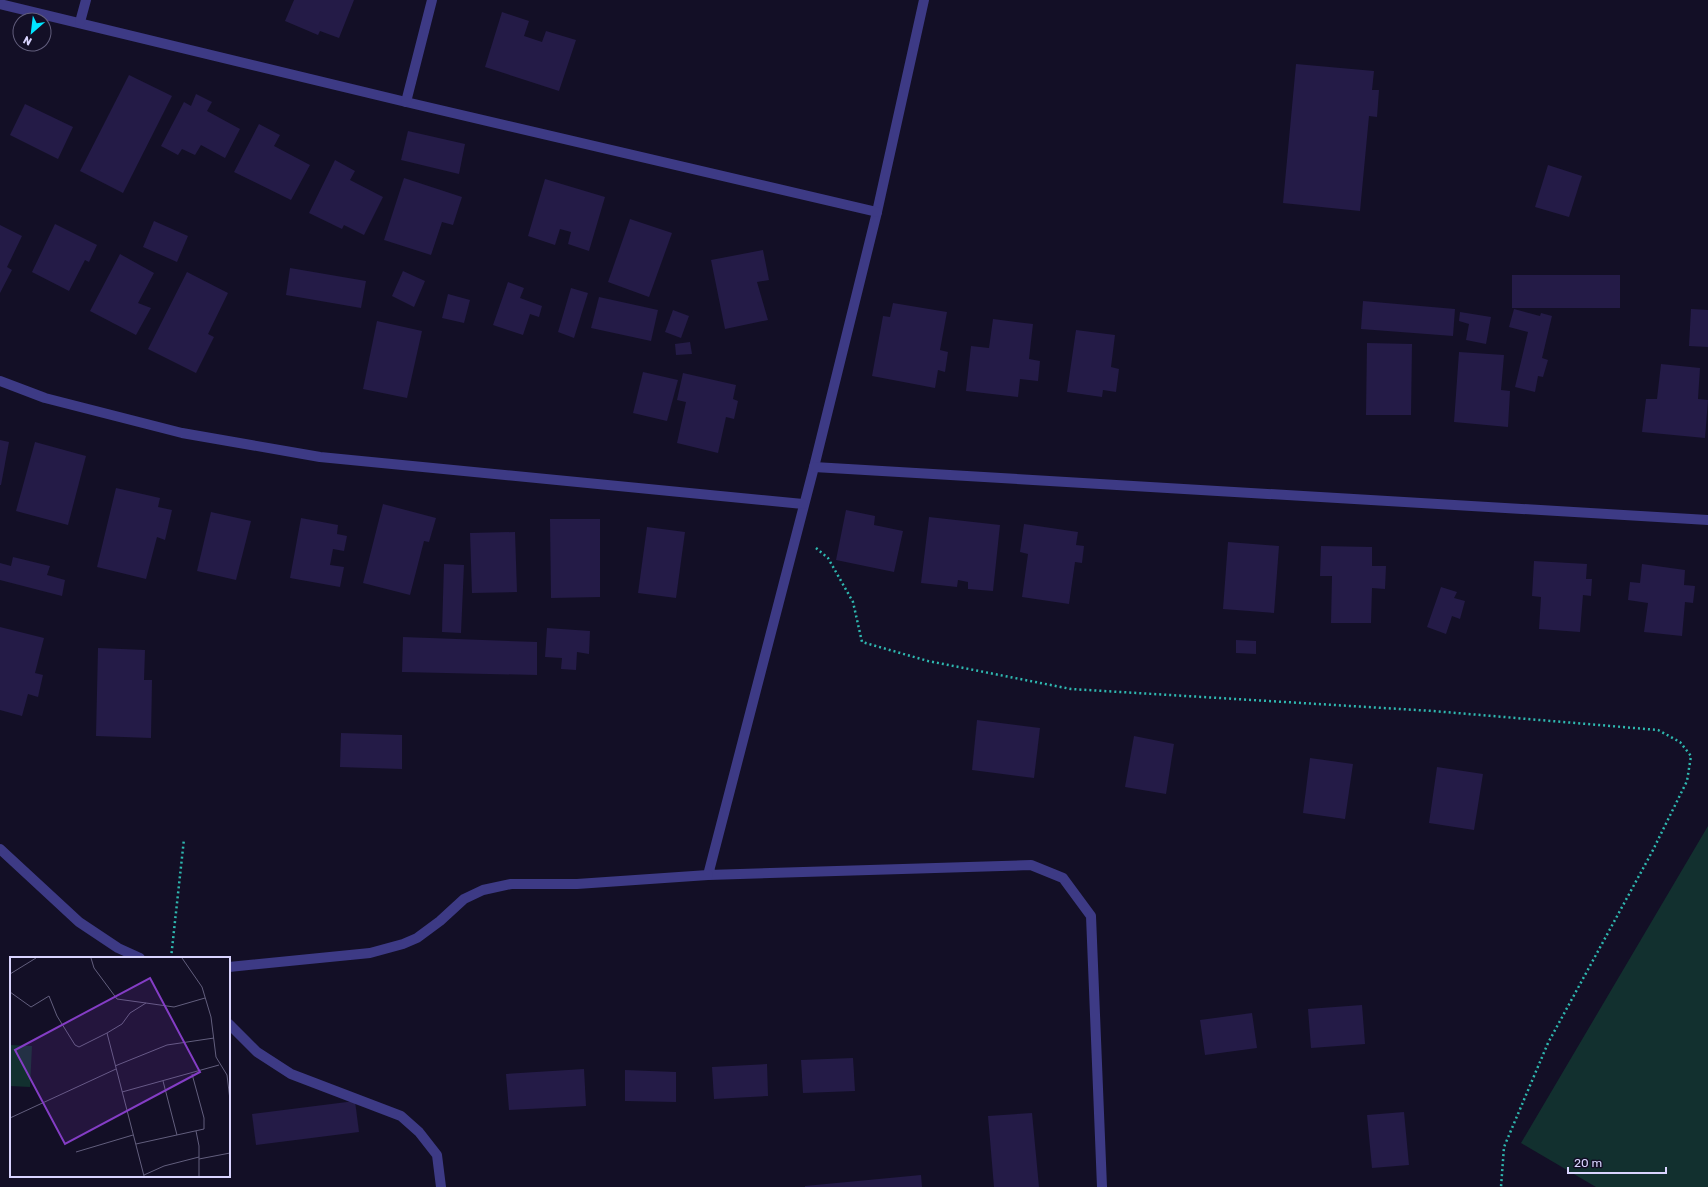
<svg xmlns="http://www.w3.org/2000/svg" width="1708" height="1187" font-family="Rubik,sans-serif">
<rect width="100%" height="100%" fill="#130f26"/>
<polygon fill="#12302f" points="1708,826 1708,1187 1596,1187 1521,1143"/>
<g fill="#241b47">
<polygon points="294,0 354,0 339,38 320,31 318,35 285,21"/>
<polygon points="502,12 529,21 524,36 542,42 546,31 576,40 559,91 485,67"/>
<polygon points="1296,64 1374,71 1372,90 1379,90 1377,117 1369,116 1360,211 1283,203"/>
<polygon points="129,75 172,96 123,193 80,171"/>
<polygon points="196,94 212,102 207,111 240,129 225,158 201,145 195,155 182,149 178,155 161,146 184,102 191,106"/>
<polygon points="25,104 73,127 58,159 10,135"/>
<polygon points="259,124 280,135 274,146 310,165 291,200 234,172"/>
<polygon points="408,131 465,144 459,174 401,160"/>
<polygon points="335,160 355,171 350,180 383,197 364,235 344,225 342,229 309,213"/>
<polygon points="1548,165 1582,176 1569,217 1535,207"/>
<polygon points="404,178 462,197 453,225 442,222 431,255 384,240"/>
<polygon points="545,179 605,197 589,251 568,244 571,232 560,229 555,245 528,236"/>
<polygon points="630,219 672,233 649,297 608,282"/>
<polygon points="154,221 188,236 177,262 143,247"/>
<polygon points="55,224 97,245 89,262 85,260 69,291 32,272"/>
<polygon points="0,225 22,236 7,267 12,270 0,293"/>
<polygon points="763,250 769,280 757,282 768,320 725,329 711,260"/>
<polygon points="120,254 154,273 138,303 151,308 136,335 90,311"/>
<polygon points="290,268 366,281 361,308 286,295"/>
<polygon points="403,271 425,281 414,307 392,296"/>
<polygon points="187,272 228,293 208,334 214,337 196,373 148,349"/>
<rect x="1512" y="275" width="108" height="33"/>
<polygon points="508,282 524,288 520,298 542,306 539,317 530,314 523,335 493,325"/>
<polygon points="571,288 588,293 574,338 558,332"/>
<polygon points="448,294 470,300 464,323 442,318"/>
<polygon points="599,297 658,310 651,341 591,328"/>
<polygon points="1363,301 1455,309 1453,336 1361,329"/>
<polygon points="893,303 947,312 940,350 948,352 945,372 938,370 935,388 872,376 883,316 890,317"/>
<polygon points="1514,309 1540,316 1541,313 1552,316 1542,358 1548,360 1543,377 1538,376 1535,392 1515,387 1528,332 1509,327"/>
<polygon points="1691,309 1708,310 1708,347 1689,346"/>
<polygon points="673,310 689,316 681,338 665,332"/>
<polygon points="1460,312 1491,317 1486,344 1466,340 1469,324 1459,321"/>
<polygon points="993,319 1033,324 1029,359 1040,361 1038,381 1020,379 1018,397 966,391 971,346 989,348"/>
<polygon points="377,321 422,331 407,398 363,389"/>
<polygon points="1076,330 1115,335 1111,367 1119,369 1116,392 1103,390 1102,397 1067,392"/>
<polygon points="690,342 692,354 676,355 675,344"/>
<polygon points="1367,343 1412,344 1411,415 1366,415"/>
<polygon points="1459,352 1504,355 1501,390 1510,391 1508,427 1454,422"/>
<polygon points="1661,364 1700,368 1698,399 1708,400 1705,438 1642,432 1646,399 1657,399"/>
<polygon points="643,372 678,380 667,421 633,413"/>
<polygon points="683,373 736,385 733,399 738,401 734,419 726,417 718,453 677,443 686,402 677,400"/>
<polygon points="0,440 9,442 1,485 0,485"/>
<polygon points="35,442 86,456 68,525 16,511"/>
<polygon points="116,488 160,498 158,507 172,510 165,540 157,537 146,579 97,567"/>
<polygon points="383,504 436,518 429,542 424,541 410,595 363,583"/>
<polygon points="846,510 875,516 874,525 903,531 894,572 836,560"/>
<polygon points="211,512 251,521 236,580 197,571"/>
<polygon points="929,517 1000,525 993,591 968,589 968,582 958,580 957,587 921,583"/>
<polygon points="301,518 338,525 337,534 347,536 344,551 333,549 330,565 344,567 340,587 290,578"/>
<polygon points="550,519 600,519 600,597 551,598"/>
<polygon points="1024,524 1078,532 1076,545 1084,546 1082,563 1075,562 1069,604 1022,597 1028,554 1020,552"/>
<polygon points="647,527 685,532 676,598 638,593"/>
<polygon points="515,532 517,592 472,593 470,533"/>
<polygon points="1228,542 1279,546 1274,613 1223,609"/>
<polygon points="1321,546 1372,547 1372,566 1386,566 1385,589 1372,588 1371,623 1331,623 1332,576 1320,576"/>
<polygon points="13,557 50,566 47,575 65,580 62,596 0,580 0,563 11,566"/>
<polygon points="1534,561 1587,564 1586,579 1592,579 1591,596 1583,595 1580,632 1539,629 1541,597 1532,596"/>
<polygon points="444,564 464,565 461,633 442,632"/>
<polygon points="1642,564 1685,570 1684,585 1695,586 1693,603 1685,602 1682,636 1644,632 1648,603 1628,600 1630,582 1640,583"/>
<polygon points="1441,587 1457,592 1454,598 1465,601 1460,619 1452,616 1446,634 1427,627"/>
<polygon points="0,627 44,638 35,673 43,675 38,697 28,694 22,716 0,710"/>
<polygon points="547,628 590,631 589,654 577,652 576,670 561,669 562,658 545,657"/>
<polygon points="403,637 537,642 537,675 402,672"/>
<polygon points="1236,640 1256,641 1256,654 1236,653"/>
<polygon points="98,648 145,650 144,680 152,680 151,738 96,736"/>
<polygon points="977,720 1040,728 1034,778 972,770"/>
<polygon points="341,733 402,735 402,769 340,767"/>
<polygon points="1134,736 1174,744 1166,794 1125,787"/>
<polygon points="1310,758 1353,764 1345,819 1303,813"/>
<polygon points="1437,767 1483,774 1474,830 1429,823"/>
<polygon points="1362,1005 1365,1044 1311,1048 1308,1009"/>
<polygon points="1252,1013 1257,1048 1205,1055 1200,1020"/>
<polygon points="853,1058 855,1091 803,1093 801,1060"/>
<polygon points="767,1064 768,1096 714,1099 712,1067"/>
<polygon points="584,1069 586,1106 509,1110 506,1074"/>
<polygon points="625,1070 676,1072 676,1102 625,1101"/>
<polygon points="355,1101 359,1132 256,1145 252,1114"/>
<polygon points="1404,1112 1409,1165 1372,1168 1367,1115"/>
<polygon points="1032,1113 1039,1187 994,1187 988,1116"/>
<polygon points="921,1175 922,1187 805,1187 805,1186"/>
</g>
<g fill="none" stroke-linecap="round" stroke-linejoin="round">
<g stroke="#2fb8b0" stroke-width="2.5" stroke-dasharray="2 3" stroke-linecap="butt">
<polyline points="816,548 828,558 853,602 862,642 928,661 1071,689 1433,711 1658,730 1680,742 1691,756 1687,781 1652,852 1548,1043 1504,1147 1501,1187"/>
<polyline points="171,958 184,839"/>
</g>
<g stroke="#3d3a85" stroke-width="10">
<polyline points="924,0 877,212 814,467 708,875 1031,865 1063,878 1091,916 1102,1187"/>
<polyline points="0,4 406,102 877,212"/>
<polyline points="80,22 86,0"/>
<polyline points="406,102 432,0"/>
<polyline points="0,381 45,398 182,433 320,457 803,504"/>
<polyline points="814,467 1708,520"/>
<polyline points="0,849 79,922 118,948 140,958"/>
<polyline points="229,967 370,953 403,944 417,938 440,921 464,899 483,890 511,884 577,884 708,875"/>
<polyline points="229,1024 257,1052 291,1074 401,1116 419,1132 437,1155 441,1187"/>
</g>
</g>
<g transform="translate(10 957)">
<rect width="220" height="220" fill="#130f26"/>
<path d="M0 88 22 89 20 130 0 129Z" fill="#12302f"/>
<path fill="none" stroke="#625e7d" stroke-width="1" d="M81 1 84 11 107 42 136 46M172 1 192 30 201 60 206 100 217 118 220 143M0 17 26 1M0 35 21 50 39 39 47 59 65 88 69 90 97 76 134 219M97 76 112 67 120 56 136 46 164 50 195 41M105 109 157 88 204 81M153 124 167 178M112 135 209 108M0 161 106 112M186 174 189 189V219M126 187 194 172V161L182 117M66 195 123 178M189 202 220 196M134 218 154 209 189 200"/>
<path fill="#843dc5" fill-opacity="0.15" stroke="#843dc5" stroke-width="2" d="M140 21 190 115 55 187 5 93Z"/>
<rect width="220" height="220" fill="none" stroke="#d9d4ff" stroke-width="2"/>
</g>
<g transform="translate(32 32) rotate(208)"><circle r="19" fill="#130f26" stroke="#625e7d"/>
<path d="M0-3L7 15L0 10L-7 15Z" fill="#00e5ff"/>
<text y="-6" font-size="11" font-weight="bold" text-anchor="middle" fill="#d9d4ff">N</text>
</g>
<path d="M1568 1167v6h98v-6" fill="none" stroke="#d9d4ff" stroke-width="2"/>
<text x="1574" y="1167" font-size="12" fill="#d9d4ff" stroke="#130f26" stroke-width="3" paint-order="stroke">20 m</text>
</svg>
